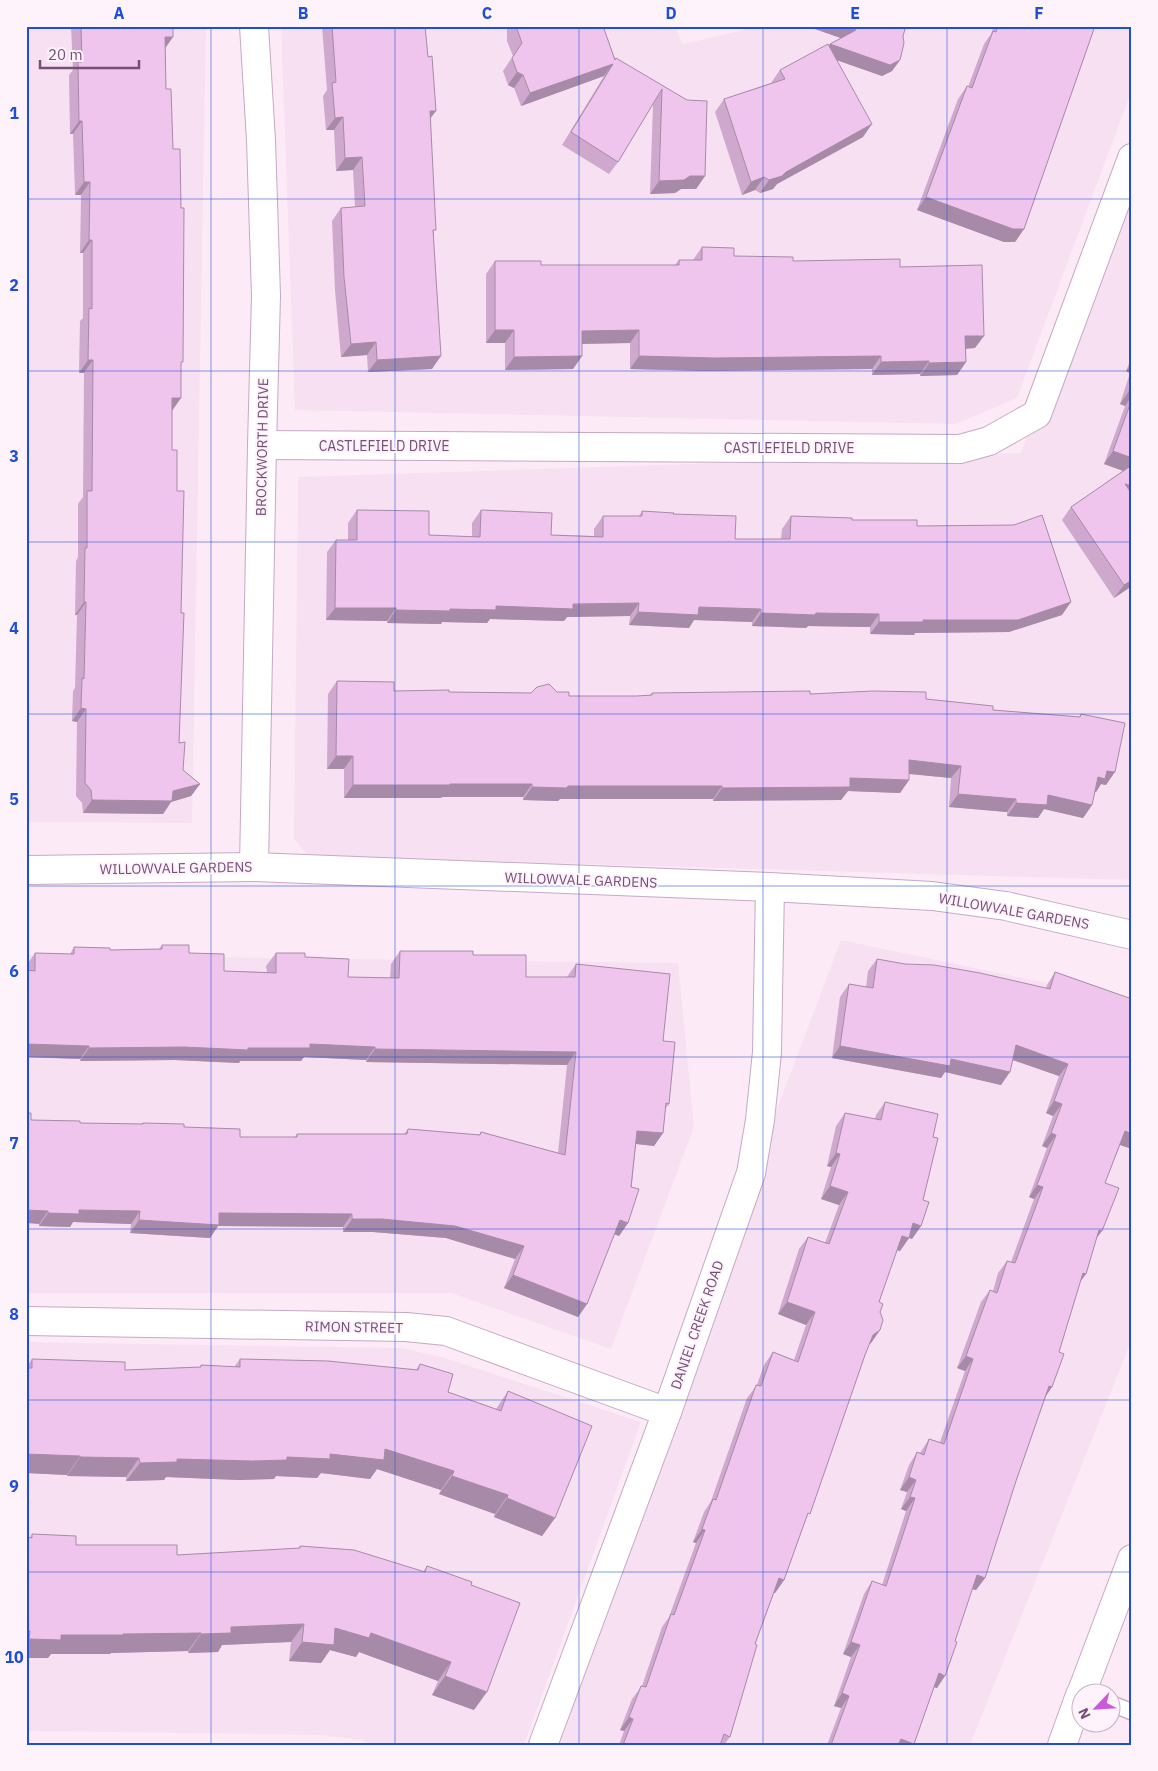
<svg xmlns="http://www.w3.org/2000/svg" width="1158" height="1771" font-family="'IBM Plex Sans',sans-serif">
<rect width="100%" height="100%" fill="#fcebf7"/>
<g fill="#f8e0f3">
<polygon points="26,26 206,26 192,823 26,822"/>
<polygon points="281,26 675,26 683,44 752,28 752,26 1132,26 1132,90 1017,398 956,424 295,410"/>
<polygon points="1132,162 1132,880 308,856 294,839 298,477 1021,453"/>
<polygon points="841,940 1047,983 1070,992 1132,1005 1132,1339 970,1745 536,1745"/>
<polygon points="26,955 678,963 694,1127 611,1349 451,1293 26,1293"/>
<polygon points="26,1342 401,1348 442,1357 641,1422 524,1745 372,1745 361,1740 322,1735 26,1731"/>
</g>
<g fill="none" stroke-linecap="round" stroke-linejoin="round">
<g stroke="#c6a9c4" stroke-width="18">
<polyline id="lane" points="1110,1703 1132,1712"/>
</g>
<g stroke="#c6a9c4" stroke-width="30">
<g id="street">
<polyline points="254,26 261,140 266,296 262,445 254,867"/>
<polyline points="262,445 960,449 989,441 1037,414 1132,158"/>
<polyline points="26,870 254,867 770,887 932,896 1006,906 1132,935"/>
<polyline points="26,1321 406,1327 446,1331 667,1412"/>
<polyline points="543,1745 667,1412 751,1173 760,1120 767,1052 770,887"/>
</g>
</g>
<g stroke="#c9a8c7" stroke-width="30">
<g id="secondary">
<polyline points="1081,1694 1132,1559"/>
<polyline points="1062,1745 1080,1695"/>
</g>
</g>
<use href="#lane" stroke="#fff" stroke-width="15"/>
<use href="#street" stroke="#fff" stroke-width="28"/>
<use href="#secondary" stroke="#fff" stroke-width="28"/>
</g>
<g fill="#cea9cd">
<polygon points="71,26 173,26 165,48 166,89 181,366 172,411 172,450 177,491 181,613 179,743 183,770 200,784 191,796 171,802 163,814 83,813 82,803 76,796 77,722 72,721 73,691 75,688 77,615 75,615 76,561 78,557 78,504 83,497 84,373 79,373 80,321 83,318 83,253 80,253 81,195 75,195 73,134 70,134 69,75 73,70"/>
<polygon points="322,26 425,26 430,119 434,234 432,369 368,372 367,355 341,357 335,290 332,221 341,208 355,207 353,170 336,171 334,130 326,130 323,96 327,90"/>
<polygon points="507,26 603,26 615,59 687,100 705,176 696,189 681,189 675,193 650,194 653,104 618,162 609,174 562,145 604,76 521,106 514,88 508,85 503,71 513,56 507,41"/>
<polygon points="816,26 906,26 903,36 900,60 892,71 882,76 837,60 863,137 777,184 773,189 760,193 755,190 742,195 715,112 724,99 771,83 780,70 829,46 830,44 841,38 815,29"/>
<polygon points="994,26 1095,26 1024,229 1015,242 1004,242 917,210 958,99 967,86 968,87 984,44 991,34"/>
<polygon points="702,247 734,256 793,261 900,267 975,348 966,349 966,362 957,375 920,376 920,374 872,375 872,369 706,371 630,369 630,343 582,344 582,356 573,369 505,370 505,343 486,343 486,274 495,261 541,265 675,265 679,260 693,260"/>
<polygon points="1132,356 1132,586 1114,598 1062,520 1071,507 1123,471 1104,464 1125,406 1120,404 1130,373 1126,371"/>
<polygon points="357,510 429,535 472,537 472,523 481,510 551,535 594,536 594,529 603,516 639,516 642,511 673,514 735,539 781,539 782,529 791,516 852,520 917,526 1062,615 1009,632 915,633 914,635 870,634 870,627 808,626 806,628 752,626 752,622 694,620 689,628 629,625 630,616 567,617 564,621 490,619 487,623 442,622 441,624 387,623 387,621 326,620 327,552 336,540 348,540 348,523"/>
<polygon points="337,681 394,691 449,692 531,693 557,692 569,696 637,696 650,695 652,693 810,694 926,699 993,710 1079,717 1081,714 1106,785 1101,784 1096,792 1095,792 1092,805 1083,818 1044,809 1038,818 1007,816 1007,812 949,807 951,778 909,774 909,780 900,793 848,791 841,800 713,801 713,799 560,799 558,801 523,800 523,797 442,797 441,798 344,798 344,769 327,769 328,694"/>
<polygon points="162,945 189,953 224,971 267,972 266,966 276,953 305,957 348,977 390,978 391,964 400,951 473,955 526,977 567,977 576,964 663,1041 669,1104 665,1109 663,1133 654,1146 636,1144 628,1223 619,1236 614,1234 587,1304 578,1317 504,1288 515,1259 446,1238 373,1232 343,1232 343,1227 218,1226 210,1238 130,1233 131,1224 73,1222 70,1227 39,1226 31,1120 80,1123 141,1124 143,1123 184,1127 240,1137 295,1137 297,1134 404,1134 408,1129 479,1135 481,1132 558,1153 567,1065 366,1062 366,1060 304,1057 301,1061 240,1061 239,1063 175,1060 80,1061 80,1059 26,1057 26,966 35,953 70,954 74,947 110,950 159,949"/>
<polygon points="877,959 1046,988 1047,985 1055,972 1132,999 1132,1149 1120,1145 1105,1183 1096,1240 1086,1274 1080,1282 1059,1352 1052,1387 1046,1396 1016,1481 985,1578 976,1590 972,1589 937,1688 934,1687 914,1744 913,1745 827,1745 841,1708 834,1706 851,1657 843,1654 864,1594 872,1581 882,1585 906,1511 901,1509 907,1492 900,1490 909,1465 917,1452 920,1453 929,1439 940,1442 965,1371 957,1368 981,1302 990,1290 993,1291 998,1273 1007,1261 1011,1262 1034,1199 1029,1197 1047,1148 1042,1146 1053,1116 1046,1113 1059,1076 1012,1060 1001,1085 945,1072 941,1078 832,1058 840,997 849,984 866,987 868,971"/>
<polygon points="885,1102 933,1137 923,1200 921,1226 912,1239 909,1238 900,1251 897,1250 879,1302 880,1312 880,1330 871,1343 869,1344 865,1355 784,1580 775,1593 774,1593 755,1644 730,1737 724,1745 619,1745 624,1731 620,1730 632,1699 642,1686 662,1627 669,1617 696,1543 693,1542 704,1512 711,1501 747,1398 757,1385 764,1365 773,1352 794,1360 806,1325 778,1314 799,1249 808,1237 825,1243 839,1205 821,1199 831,1167 827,1166 836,1126 845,1113 875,1119 876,1115"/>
<polygon points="32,1359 125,1370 200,1367 201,1365 234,1367 240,1359 416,1370 420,1364 448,1392 496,1409 508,1391 555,1518 542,1536 494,1517 495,1514 439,1494 441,1490 377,1469 370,1479 321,1473 317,1478 276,1476 274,1479 239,1480 166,1477 164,1480 126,1481 126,1477 67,1476 67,1475 26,1473 26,1368"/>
<polygon points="32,1534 76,1545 177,1555 298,1549 300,1546 423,1572 427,1566 471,1585 474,1710 432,1695 438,1681 359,1652 356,1657 330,1650 321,1663 289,1661 291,1642 222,1645 218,1652 188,1653 188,1651 111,1653 110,1654 51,1654 48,1658 26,1658 26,1537 30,1538"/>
</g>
<g fill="#a78aa7">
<polygon points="817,26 847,26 856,30 849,41 815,29"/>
<polygon points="165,37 173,37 164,50"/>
<polygon points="830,44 900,60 892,71 882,76 822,55"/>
<polygon points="613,64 604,76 521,106 530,93"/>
<polygon points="517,72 523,75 514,88 508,85"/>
<polygon points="430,111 436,111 427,123"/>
<polygon points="343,117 334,130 326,130 335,118"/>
<polygon points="79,121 82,121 73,134 70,134"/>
<polygon points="872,124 863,137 777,184 773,189 760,193 769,180 786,172"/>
<polygon points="362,157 353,170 336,171 345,158"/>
<polygon points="690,176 705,176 696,189 681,189 675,193 650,194 659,181"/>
<polygon points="764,177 755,190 742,195 751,182"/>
<polygon points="84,182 90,182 81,195 75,195"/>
<polygon points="926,197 1024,229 1015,242 1004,242 917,210"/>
<polygon points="89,240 92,240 83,253 80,253"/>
<polygon points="495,330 514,330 505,343 486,343"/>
<polygon points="639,330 630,343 573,344 582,331"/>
<polygon points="965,336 984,336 975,348 956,349"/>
<polygon points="376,342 367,355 341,357 351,344"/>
<polygon points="441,356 432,369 368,372 377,360"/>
<polygon points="582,356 573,369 505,370 514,357"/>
<polygon points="639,356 881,356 872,369 706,371 630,369"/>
<polygon points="88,360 93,360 84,373 79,373"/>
<polygon points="929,361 920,374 872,375 881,362"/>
<polygon points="966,362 957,375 920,376 929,363"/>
<polygon points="1132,363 1132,370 1130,373 1126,371"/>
<polygon points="1129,391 1132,392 1132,396 1125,406 1120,404"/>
<polygon points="172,398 181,398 172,411"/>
<polygon points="1113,451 1132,458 1132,469 1129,473 1104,464"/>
<polygon points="1125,484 1132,486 1132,503"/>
<polygon points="1132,580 1132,586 1114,598 1124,585"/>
<polygon points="84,602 86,602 77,615 75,615"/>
<polygon points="1071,602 1062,615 1009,632 915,633 914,635 870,634 879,622 923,620"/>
<polygon points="639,603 630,616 567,617 564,621 490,619 487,623 442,622 441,624 387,623 396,610 450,609 496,606"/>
<polygon points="699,607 761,609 752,622 694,620 689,628 629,625 638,612"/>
<polygon points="335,608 396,608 387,621 326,620"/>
<polygon points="761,613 816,613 879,614 870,627 808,626 806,628 752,626"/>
<polygon points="81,708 86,709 77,722 72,721"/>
<polygon points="336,756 353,756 344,769 327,769"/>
<polygon points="909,760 961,766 951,778 900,773"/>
<polygon points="1107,771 1115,772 1106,785 1101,784 1096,792 1088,790 1098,777"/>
<polygon points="850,778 909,780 900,793 848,791 841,800 713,801 722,788"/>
<polygon points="200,784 191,796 171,802 163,814 83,813 92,800 173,791"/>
<polygon points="450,784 532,784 523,797 442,797 441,798 344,798 353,785"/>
<polygon points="568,786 722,786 713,799 560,799 558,801 523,800 532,787"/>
<polygon points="958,794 1016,799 1007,812 949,807"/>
<polygon points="1048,795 1092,805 1083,818 1044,809 1038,818 1007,816 1016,803"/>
<polygon points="26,1044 89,1046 80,1059 26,1057"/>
<polygon points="310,1044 375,1047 366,1060 304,1057 301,1061 240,1061 239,1063 175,1060 80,1061 89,1048 184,1047 248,1048"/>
<polygon points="1016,1045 1068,1064 1059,1076 1007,1058"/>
<polygon points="840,1046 951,1059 1010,1072 1001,1085 945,1072 941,1078 832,1058"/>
<polygon points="375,1049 576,1052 567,1065 366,1062"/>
<polygon points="1054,1101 1062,1104 1053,1116 1046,1113"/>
<polygon points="637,1131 663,1133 654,1146 628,1143"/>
<polygon points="1125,1131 1132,1134 1132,1149 1117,1144"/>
<polygon points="1051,1133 1056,1135 1047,1148 1042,1146"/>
<polygon points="836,1153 840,1154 831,1167 827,1166"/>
<polygon points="1037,1185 1043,1187 1034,1199 1029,1197"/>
<polygon points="830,1186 848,1192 839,1205 821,1199"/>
<polygon points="26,1210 48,1211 39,1224 26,1223"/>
<polygon points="79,1210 140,1211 131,1224 73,1222 70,1227 39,1226 48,1213"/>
<polygon points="219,1213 352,1214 343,1227 218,1226 210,1238 130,1233 139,1220"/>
<polygon points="352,1219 382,1219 455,1226 524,1246 515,1259 446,1238 373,1232 343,1232"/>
<polygon points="620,1220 628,1223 619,1236 611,1233"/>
<polygon points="913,1223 921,1226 912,1239 904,1236"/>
<polygon points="1099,1230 1102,1231 1093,1243"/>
<polygon points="902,1236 909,1238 900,1251 893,1249"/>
<polygon points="1083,1273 1086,1274 1077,1286"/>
<polygon points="513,1275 587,1304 578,1317 504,1288"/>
<polygon points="787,1302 815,1312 806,1325 778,1314"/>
<polygon points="880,1330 871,1343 864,1348 873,1335"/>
<polygon points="966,1356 973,1359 965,1371 957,1368"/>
<polygon points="1049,1386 1052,1387 1043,1400"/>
<polygon points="385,1449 454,1471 441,1490 377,1469 370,1479 321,1473 317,1478 276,1476 274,1479 239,1480 166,1477 164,1480 126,1481 140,1463 177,1459 287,1457"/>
<polygon points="26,1454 80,1456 67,1475 26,1473"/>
<polygon points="80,1457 139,1458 126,1477 67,1476"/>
<polygon points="452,1476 508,1495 495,1514 439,1494"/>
<polygon points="909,1477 916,1480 907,1492 900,1490"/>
<polygon points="910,1497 915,1498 906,1511 901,1509"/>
<polygon points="507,1498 555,1518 542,1536 494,1517"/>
<polygon points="702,1529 705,1530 696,1543 693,1542"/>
<polygon points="977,1575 985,1578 976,1590 968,1588"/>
<polygon points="779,1578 784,1580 775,1593 770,1591"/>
<polygon points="304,1624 291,1642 222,1645 218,1652 188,1653 201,1634 231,1627"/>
<polygon points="335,1628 371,1633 451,1662 438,1681 359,1652 356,1657 330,1650 321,1663 289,1661 302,1642"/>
<polygon points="201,1633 188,1651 111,1653 110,1654 51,1654 48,1658 26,1658 26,1643 29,1639 61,1635"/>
<polygon points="851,1642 860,1645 851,1657 843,1654"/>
<polygon points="939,1673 945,1676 937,1688 930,1686"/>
<polygon points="445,1676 487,1692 474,1710 432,1695"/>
<polygon points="842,1693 849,1696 841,1708 834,1706"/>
<polygon points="629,1717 633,1719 624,1731 620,1730"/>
<polygon points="901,1739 914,1744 913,1745 896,1745"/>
</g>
<g fill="#efc5ee" stroke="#a78aa7">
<polygon points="81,26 173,26 173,37 165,37 166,89 171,89 173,149 180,149 181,208 184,208 183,362 181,362 181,398 172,398 172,450 177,450 177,491 184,491 181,613 184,613 179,743 185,742 183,770 200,784 173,791 172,801 92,800 91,790 85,783 86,709 81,708 82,678 84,679 86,602 84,602 85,548 87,548 87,491 92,491 93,360 88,360 89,308 92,309 92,240 89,240 90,182 84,182 82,121 79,121 78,62 82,62"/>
<polygon points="332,26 425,26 428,57 432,56 436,111 430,111 436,230 433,230 441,356 377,360 376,342 351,344 344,277 341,208 365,206 362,157 345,158 343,117 335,118 332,83 336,82"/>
<polygon points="516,26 603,26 615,60 616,58 687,100 707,101 705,176 690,176 684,180 659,181 662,89 618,162 571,132 613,64 530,93 523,75 517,72 512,58 522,43"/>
<polygon points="847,26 906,26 903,36 904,43 900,60 890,65 830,44 856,30"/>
<polygon points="998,26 1095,26 1024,229 1013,229 926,197 967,86 972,88 993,31 996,32"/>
<polygon points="828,44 872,124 786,172 782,176 769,180 764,177 751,182 724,99 785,79 780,70"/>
<polygon points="702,247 734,248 734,256 793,257 793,261 900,259 900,267 982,265 984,336 965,336 966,362 929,363 929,361 881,362 881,356 715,358 639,356 639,330 582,331 582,356 514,357 514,330 495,330 495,261 541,261 541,265 679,265 679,260 702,260"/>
<polygon points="1132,382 1132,392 1129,391"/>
<polygon points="1132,399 1132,458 1113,451"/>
<polygon points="1132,465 1132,486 1125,484 1132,494 1132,580 1124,585 1071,507"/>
<polygon points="357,510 429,511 429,535 480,537 481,510 552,513 551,535 603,537 603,516 642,516 642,511 674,513 673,514 736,516 735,539 790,539 791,516 852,518 852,520 917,520 917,526 1014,525 1042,515 1071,602 1018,620 923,620 923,622 879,622 879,614 816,613 815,615 761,613 761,609 699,607 698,615 638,612 639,603 573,604 573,609 496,606 496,610 450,609 450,611 396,610 396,608 335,608 336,540 357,540"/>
<polygon points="337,681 394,682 394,691 449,690 449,692 531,693 537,687 549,684 557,692 569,692 569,696 637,696 652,695 652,693 810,691 810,694 873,691 926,692 926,699 993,706 993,710 1080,717 1081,714 1125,723 1115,772 1107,771 1105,779 1098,777 1092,805 1048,795 1047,805 1016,803 1016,799 958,794 961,766 909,760 909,780 850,778 850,787 722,788 722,786 568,786 567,788 532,787 532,784 450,784 450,785 353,785 353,756 336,756"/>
<polygon points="162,945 189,945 189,953 224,954 224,971 276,973 276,953 305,953 305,957 349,959 348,977 399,978 400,951 473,951 473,955 526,955 526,977 575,977 576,964 670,974 663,1041 675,1042 669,1104 666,1103 663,1133 637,1131 631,1187 639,1189 628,1223 620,1220 587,1304 513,1275 524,1246 455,1226 382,1219 352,1219 352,1214 219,1213 219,1225 139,1220 140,1211 79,1210 79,1214 48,1213 48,1211 26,1210 26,1113 31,1113 31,1120 80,1121 80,1123 143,1124 143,1123 184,1124 184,1127 240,1129 240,1137 297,1137 297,1134 407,1134 408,1129 480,1135 481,1132 565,1155 576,1052 375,1049 375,1047 310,1044 310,1048 248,1048 248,1050 184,1047 89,1048 89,1046 26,1044 26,970 35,971 35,953 74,954 74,947 110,948 110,950 162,949"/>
<polygon points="877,959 905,964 934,965 980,973 1050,989 1055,972 1132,999 1132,1134 1125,1131 1105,1183 1119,1188 1102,1231 1099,1230 1086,1274 1083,1273 1059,1352 1064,1354 1052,1387 1049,1386 1016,1481 985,1578 977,1575 955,1641 957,1642 945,1676 939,1673 914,1744 901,1739 898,1745 831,1745 849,1696 842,1693 860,1645 851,1642 872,1581 886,1586 915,1498 910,1497 916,1480 909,1477 917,1452 924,1455 929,1439 944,1444 973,1359 966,1356 990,1290 997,1293 1007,1261 1015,1263 1043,1187 1037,1185 1056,1135 1051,1133 1062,1104 1054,1101 1068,1064 1016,1045 1010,1072 951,1059 950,1066 840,1046 849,984 873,988"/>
<polygon points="885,1102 938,1114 933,1137 938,1138 923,1200 929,1202 921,1226 913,1223 909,1238 902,1236 879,1302 883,1304 880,1312 883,1320 880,1330 873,1335 865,1355 810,1514 808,1513 784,1580 779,1578 755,1644 757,1645 730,1737 724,1734 720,1745 623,1745 633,1719 629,1717 641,1686 646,1687 671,1614 674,1615 705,1530 702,1529 713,1499 716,1500 756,1385 761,1386 773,1352 798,1362 815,1312 787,1302 808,1237 829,1244 848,1192 830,1186 840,1154 836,1153 845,1113 881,1120"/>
<polygon points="32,1359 125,1362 125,1370 201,1367 201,1365 240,1367 240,1359 328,1361 418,1370 420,1364 453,1374 448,1392 501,1411 508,1391 592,1426 555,1518 507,1498 508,1495 452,1476 454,1471 385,1449 384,1460 330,1454 330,1459 287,1457 287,1460 252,1461 177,1459 177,1462 140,1463 139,1458 80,1457 80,1456 26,1454 26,1368 32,1368"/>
<polygon points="32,1534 76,1536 76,1545 177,1545 177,1555 300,1548 300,1546 354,1550 425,1572 427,1566 472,1582 471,1585 520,1603 487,1692 445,1676 451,1662 371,1633 369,1638 335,1628 334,1645 302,1642 304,1624 231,1627 231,1633 201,1634 201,1633 123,1634 123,1635 61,1635 61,1640 29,1639 30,1631 26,1631 26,1537 32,1538"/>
</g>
<path fill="none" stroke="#1d4ed8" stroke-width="1" stroke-opacity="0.55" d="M211 26V1745M395 26V1745M579 26V1745M763 26V1745M947 26V1745M26 199H1132M26 371H1132M26 542H1132M26 714H1132M26 886H1132M26 1057H1132M26 1229H1132M26 1400H1132M26 1572H1132"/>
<g text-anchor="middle" stroke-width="4" stroke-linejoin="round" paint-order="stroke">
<g font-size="14" fill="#754f76" stroke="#fef2fb">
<text x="384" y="451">CASTLEFIELD DRIVE</text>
<text transform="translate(262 447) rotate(-89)" y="5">BROCKWORTH DRIVE</text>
<text x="789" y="453">CASTLEFIELD DRIVE</text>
<text transform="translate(176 868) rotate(-1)" y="5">WILLOWVALE GARDENS</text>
<text transform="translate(581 880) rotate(2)" y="5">WILLOWVALE GARDENS</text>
<text transform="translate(1014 911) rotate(10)" y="5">WILLOWVALE GARDENS</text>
<text transform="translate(697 1325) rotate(-71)" y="5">DANIEL CREEK ROAD</text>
<text transform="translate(354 1327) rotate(1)" y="5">RIMON STREET</text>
</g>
</g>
<rect width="1158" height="1771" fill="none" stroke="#fef2fb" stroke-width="55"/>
<g transform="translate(1096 1708) rotate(245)"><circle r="24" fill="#fef2fb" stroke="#c7b1c6"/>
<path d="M0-4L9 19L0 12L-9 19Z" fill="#ca5adc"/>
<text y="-8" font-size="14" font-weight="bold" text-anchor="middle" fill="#754f76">N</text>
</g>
<path d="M40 60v8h99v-8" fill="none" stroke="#754f76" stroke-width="2.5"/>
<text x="48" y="60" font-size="15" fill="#754f76" stroke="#fef2fb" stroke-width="4" paint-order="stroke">20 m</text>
<rect x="28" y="28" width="1102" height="1716" fill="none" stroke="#1d4ed8" stroke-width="2"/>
<g font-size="16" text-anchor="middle" font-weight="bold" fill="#1d4ed8">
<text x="119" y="19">A</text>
<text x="303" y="19">B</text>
<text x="487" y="19">C</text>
<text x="671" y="19">D</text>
<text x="855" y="19">E</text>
<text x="1039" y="19">F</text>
<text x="14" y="119">1</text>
<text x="14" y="291">2</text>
<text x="14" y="462">3</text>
<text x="14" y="634">4</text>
<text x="14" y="805">5</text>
<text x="14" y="977">6</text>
<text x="14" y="1149">7</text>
<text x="14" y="1320">8</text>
<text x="14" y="1492">9</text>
<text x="14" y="1663">10</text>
</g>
</svg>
